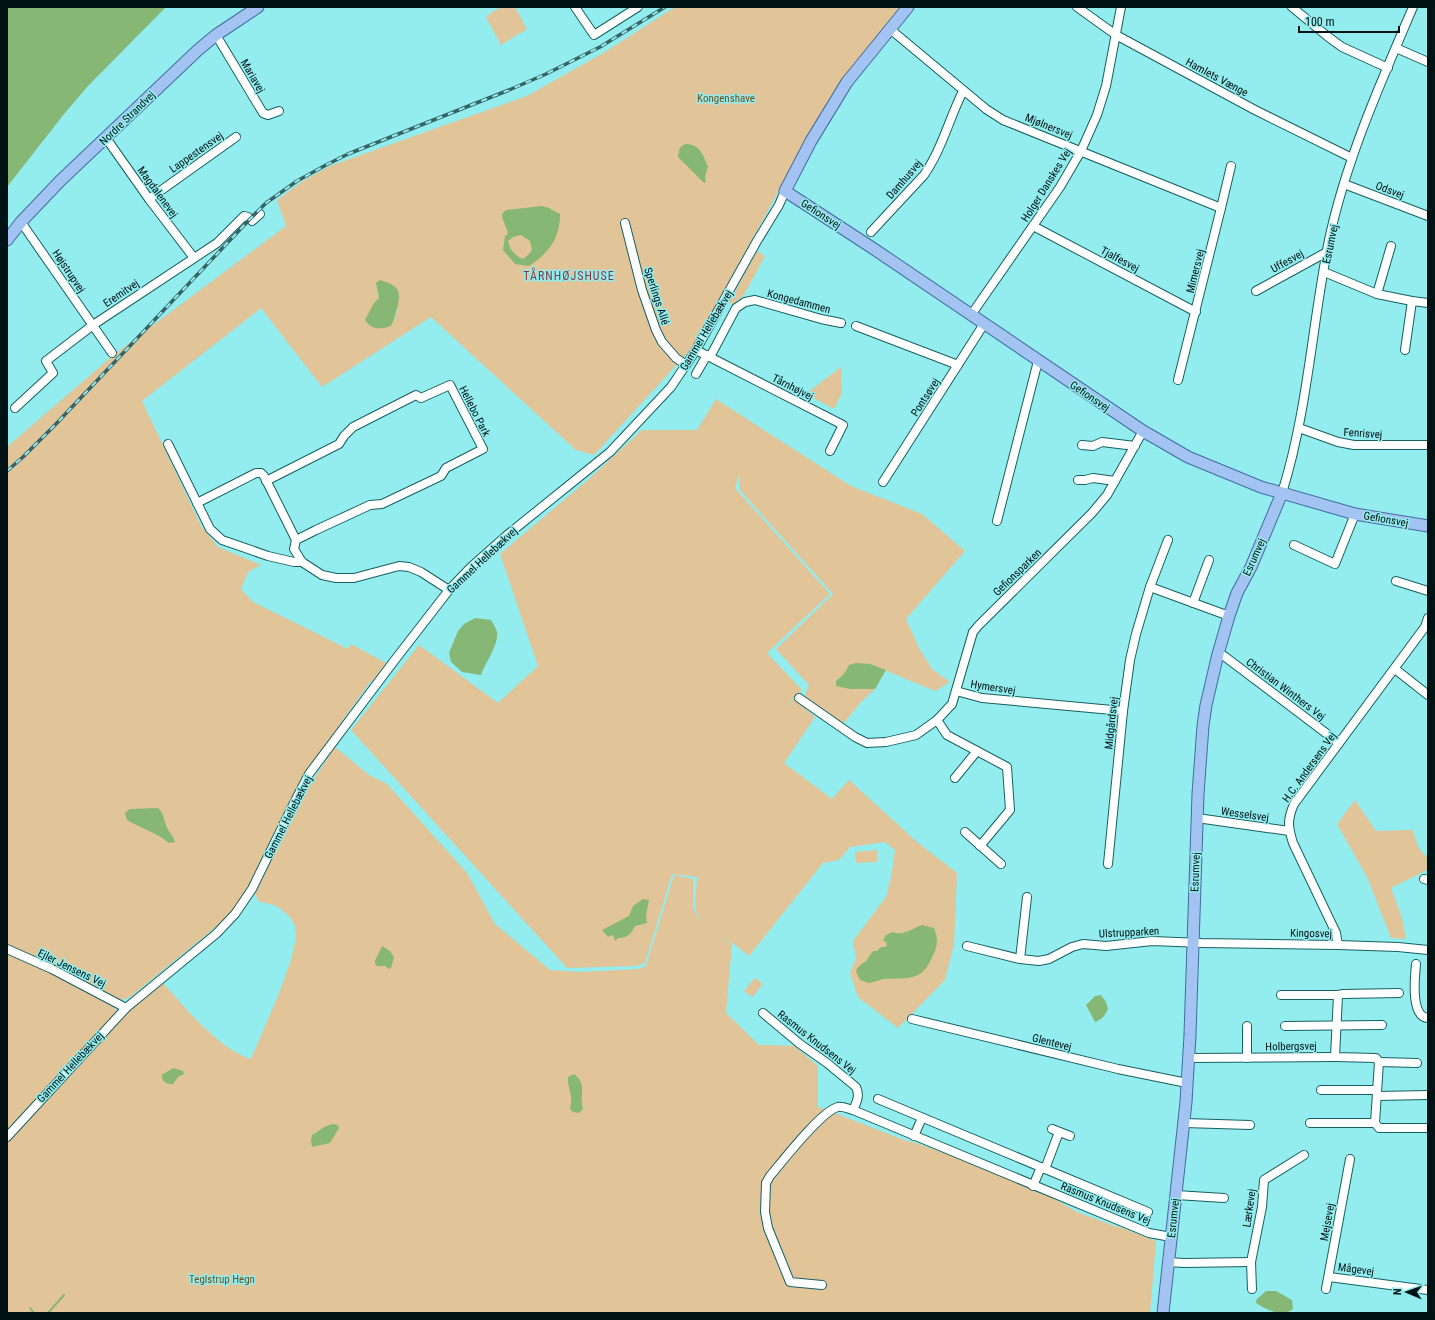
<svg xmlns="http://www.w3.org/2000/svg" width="1435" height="1320" font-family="'Roboto Condensed',sans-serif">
<rect width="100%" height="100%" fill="#93ecee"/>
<g fill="#e1c498" fill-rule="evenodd">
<polygon points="502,7 515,7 527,29 501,45 486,17 492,12"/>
<path d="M675 7H900L826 105 693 347 594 455 576 450 431 317 322 387 261 308 142 401 201 526 218 547 261 565 248 572 241 589 253 602 348 649 351 644 386 663 374 680 370 682 307 771 292 797 253 881 229 916 130 997 111 1004 121 1016 162 982C185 1007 218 1049 251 1059L280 991 291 960 296 938 295 926 290 917 277 906 258 901 255 892 304 794 335 747 369 775 387 784 467 873 495 924 550 970 581 972 638 969 646 966 674 875 693 879V909L704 924 695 909 697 877 672 874 645 963 636 966 567 968 351 730 419 645 498 703 538 666 500 554 590 478 642 430H697L716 399 851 486 922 514 965 551 906 619 919 648 932 669 950 682 935 691 870 664 844 674 836 681 850 689H875L862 701 843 724 804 698 809 685 776 649 833 594 739 489 740 473 735 488 830 594 767 653 802 690 782 710 794 699 815 717 784 763 832 799 849 780 917 842 957 873 954 944 945 980 898 1028 858 997 850 973 856 958 853 941 886 897 891 877 895 850 885 842 850 847 839 860 823 863 749 956 734 944 720 937 732 944 726 1013 759 1045 794 1046 818 1066V1108L819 1107 904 1140 916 1143 961 1159 1051 1197 1077 1212 1117 1227V1226L1156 1241 1150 1313H7V449L8 446 116 353 286 226 277 200 303 181 330 166 527 96 605 52ZM376 283 397 306 396 316 391 325 379 329 374 303 379 298Z"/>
<polygon points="757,251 765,256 744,295 733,304 729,303"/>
<polygon points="841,367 842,393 834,409 806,394"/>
<path d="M1355 800 1376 831 1413 830C1416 842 1418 850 1428 858L1427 870 1391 888 1402 918 1406 939 1391 938 1367 877 1337 824Z"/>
<polygon points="877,850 877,862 856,863 855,852"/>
<polygon points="755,978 763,984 752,997 744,991"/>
</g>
<g fill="#86b774" fill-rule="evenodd">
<polygon points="7,7 166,7 88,86 64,114 7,187"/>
<path d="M686 144C701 145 702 154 708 166L705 177 706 182 704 183 678 157C679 150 679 146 686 144Z"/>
<path d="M542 206 549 208 560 214C560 238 549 253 529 266L515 264 503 250 505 236 508 234C507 226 502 222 502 214L506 210ZM521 235 530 241 532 250 528 255 523 259C515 255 510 251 508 241L513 237Z"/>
<path d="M380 280C394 285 402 287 398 304 396 312 395 318 391 326 380 329 373 331 365 320L374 303 379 298 376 283Z"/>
<path d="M475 618 491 620C493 624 496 628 497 632 499 645 485 663 481 675L462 672 451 662 449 653 458 631 464 624Z"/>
<polygon points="856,663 870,664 886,670 875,689 850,689 836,686 836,681 844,674 849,665"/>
<path d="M158 808C165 815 163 819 167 828 170 834 173 835 175 842L169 843C157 833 141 828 127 820L125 813 130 809Z"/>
<path d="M643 899 649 900 646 915 647 923 635 926C631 934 628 938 618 938L615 941 613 935 608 937 602 930 629 916 633 906Z"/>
<path d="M922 925 934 928C938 937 938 946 933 955 930 962 926 971 918 975 908 980 895 978 884 979 879 980 874 982 869 983L860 980 856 971 858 967 866 961 873 951H877L881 947H886L887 943 883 940 886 935 893 932C903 936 912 929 922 925Z"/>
<polygon points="382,946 390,951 394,957 391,968 389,969 385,966 377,966 375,964 375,961"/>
<path d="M1101 995 1106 1002 1108 1009C1105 1016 1102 1019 1095 1022L1086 1005 1095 996Z"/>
<path d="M173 1068 183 1071 184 1074 178 1077 173 1084C167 1085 161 1081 162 1075Z"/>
<path d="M574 1074C583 1081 582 1086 582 1095 581 1099 582 1104 583 1109L579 1113 573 1112 570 1109C574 1095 567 1088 568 1077Z"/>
<path d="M333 1124 338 1125 339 1128 330 1143 312 1147 311 1141 312 1135C320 1131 323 1126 333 1124Z"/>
<path d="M1266 1291H1276L1292 1300 1293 1309C1283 1318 1267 1310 1256 1303L1257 1299Z"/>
</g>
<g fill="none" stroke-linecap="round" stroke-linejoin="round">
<g stroke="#86b774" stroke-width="2">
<polyline points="30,1308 34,1313"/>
<polyline points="48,1313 64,1295"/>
</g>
<g stroke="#166062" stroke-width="10">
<g id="minor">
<polyline points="575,7 594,35 638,7"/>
<polyline points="1077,7 1116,35 1255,110 1352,158"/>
<polyline points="1292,7 1327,36 1342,47 1388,68"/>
<polyline points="890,29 986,109 1003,120 1221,208"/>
<polyline points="216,35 263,113 268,115 279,111"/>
<polyline points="1396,48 1428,62"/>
<polyline points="106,138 149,199 194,258"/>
<polyline points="1344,184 1428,216"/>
<polyline points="149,199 236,137"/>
<polyline points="21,222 112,353"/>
<polyline points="625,223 642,290 656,330 662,342 676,358 686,365"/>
<polyline points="1033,226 1196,312"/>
<path d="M871 232 924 175C942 149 949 119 963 91"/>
<polyline points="1324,272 1377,294 1412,301 1428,303"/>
<polyline points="1256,291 1327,252"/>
<polyline points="1377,294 1391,246"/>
<polyline points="971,315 1060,187 1081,151 1097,115 1106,86 1121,7"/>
<polyline points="856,326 958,365"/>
<polyline points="696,350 843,425 830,451"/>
<polyline points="1405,350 1412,301"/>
<polyline points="710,357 736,308 745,302 755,300 821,319 841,323"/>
<polyline points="696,374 707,355"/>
<polyline points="1178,380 1221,208 1231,166"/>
<polyline points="15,408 53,373 46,361 93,325 217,243 244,216 248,217 252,221 260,214"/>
<polyline points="1299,428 1338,442 1354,445 1428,445"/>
<polyline points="168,444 210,529 222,540 268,556 294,562 302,562"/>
<polyline points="1082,445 1093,446 1102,442 1135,446"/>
<polyline points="1078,480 1085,480 1093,478 1115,481"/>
<polyline points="266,481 339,444 344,436 353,427 416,395 421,398 450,385 483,449 446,468 441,476 382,504 370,505 316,530 296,540 294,549 302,562 322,575 336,578 354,578 399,566 409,567 421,572 449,590"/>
<polyline points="883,482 984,324"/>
<path d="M1282 493C1308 410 1312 324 1329 240 1346 160 1381 82 1413 7"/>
<polyline points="197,503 256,473 261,473 264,476 296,540"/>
<polyline points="997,521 1038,361"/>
<polyline points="1294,545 1335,564 1355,514"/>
<polyline points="1396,581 1428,591"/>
<polyline points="1150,587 1229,616"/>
<polyline points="1193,603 1209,560"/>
<polyline points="1218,654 1224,656 1339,743"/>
<polyline points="1395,669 1428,695"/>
<polyline points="956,691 982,698 1123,711"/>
<polyline points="799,698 855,737 867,743 886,742 916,735 937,720 952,704 973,632 979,625 1092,513 1107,495 1143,431"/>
<polyline points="937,720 947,735 1007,767 1010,810 980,846"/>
<polyline points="955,778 977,751"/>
<polyline points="1197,818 1289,831"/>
<polyline points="965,832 1001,864"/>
<polyline points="1108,864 1123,711 1130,660 1136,634 1150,587 1168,540"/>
<polyline points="1424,879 1428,880"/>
<path d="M1338 945 1336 933 1293 843C1288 827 1287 820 1294 804L1419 635 1425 627 1428 618"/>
<polyline points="967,946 1020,959 1039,961 1049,959 1072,947 1083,944 1106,946 1152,941 1202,943 1338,945 1398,947 1428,950"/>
<polyline points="7,949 52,969 126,1008"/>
<polyline points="1020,959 1027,897"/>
<path d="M1416 964C1415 976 1410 1017 1428 1018"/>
<polyline points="1399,993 1343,994 1338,995 1335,1057 1376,1058 1379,1062 1375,1123 1379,1128 1428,1128"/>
<polyline points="1281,995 1338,995"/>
<path d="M763 1013 800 1044 827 1063 856 1087C860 1095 857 1102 853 1110"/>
<polyline points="912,1019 1118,1069 1187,1083"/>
<polyline points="1285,1026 1382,1025"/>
<polyline points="1189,1058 1335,1057"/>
<polyline points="1247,1058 1247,1026"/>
<polyline points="1379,1062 1417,1063"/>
<polyline points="1321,1090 1377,1090"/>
<polyline points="1377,1096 1428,1095"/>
<polyline points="878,1099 1148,1212"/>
<polyline points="1184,1123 1250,1125"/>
<polyline points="1310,1123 1375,1123"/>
<polyline points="1052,1129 1070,1136"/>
<polyline points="914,1136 922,1118"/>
<polyline points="7,1137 126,1008 216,934 235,914 252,889 297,797 309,774 394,661 449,590 471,567 506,536 610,452 671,387 696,350 757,241 779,205 785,191"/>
<polyline points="1045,1169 1059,1132"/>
<polyline points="1033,1186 1041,1167"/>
<polyline points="1176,1195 1224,1198"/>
<polyline points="1168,1262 1184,1263 1251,1262"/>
<polyline points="1329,1277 1428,1290"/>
<path d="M822 1285 790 1282 768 1228 765 1212 766 1183 770 1176C782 1162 821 1111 838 1107 843 1106 848 1109 853 1110L1149 1233 1171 1237"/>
<polyline points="1252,1289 1251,1262 1262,1207 1264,1180 1304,1155"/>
<polyline points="1326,1289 1350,1159"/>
</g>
</g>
<g stroke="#426c9f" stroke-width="13">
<g id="major">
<polyline points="908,7 847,82 811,141 785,191 874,249 1143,431 1188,457 1261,487 1355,514 1428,526"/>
<polyline points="7,240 21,222 60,181 198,50 216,35 258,7"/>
<polyline points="1163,1313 1186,1102 1190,1035 1198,794 1203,726 1206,705 1218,654 1229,616 1237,593 1251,567 1282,493"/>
</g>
</g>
<use href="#minor" stroke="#fff" stroke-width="8"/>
<use href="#major" stroke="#a3c4f2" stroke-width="11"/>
<g stroke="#366364" stroke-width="3.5">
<polyline id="rail" points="7,471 23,457 55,425 250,219 266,203 297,181 326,165 348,154 509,90 546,74 600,47 665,7"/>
</g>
<use href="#rail" stroke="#93ecee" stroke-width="2" stroke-dasharray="6" stroke-linecap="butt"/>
</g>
<g text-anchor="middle" stroke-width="3" stroke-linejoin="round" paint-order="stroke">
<g font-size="11" fill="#001213" stroke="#93ecee">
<text transform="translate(253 76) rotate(60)" y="4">Mariavej</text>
<text transform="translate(1217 77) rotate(28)" y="4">Hamlets Vænge</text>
<text transform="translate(127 118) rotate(-44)" y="4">Nordre Strandvej</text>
<text transform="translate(1049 126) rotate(22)" y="4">Mjølnersvej</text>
<text transform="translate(196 152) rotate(-35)" y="4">Lappestensvej</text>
<text transform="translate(904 179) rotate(-49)" y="4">Damhusvej</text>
<text transform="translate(1046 185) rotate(-58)" y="4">Holger Danskes Vej</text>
<text transform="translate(1390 190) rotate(21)" y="4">Odsvej</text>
<text transform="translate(158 192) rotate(54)" y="4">Magdalenevej</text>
<text transform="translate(821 214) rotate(33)" y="4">Gefionsvej</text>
<text transform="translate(1330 244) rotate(-78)" y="4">Esrumvej</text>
<text transform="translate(1120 259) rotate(28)" y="4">Tjalfesvej</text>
<text transform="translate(1287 261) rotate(-29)" y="4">Uffesvej</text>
<text transform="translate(69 271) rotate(56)" y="4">Højstrupvej</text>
<text transform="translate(1195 271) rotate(-76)" y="4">Mimersvej</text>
<text transform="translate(121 293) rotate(-34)" y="4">Eremitvej</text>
<text transform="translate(657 296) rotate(72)" y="4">Sperlings Allé</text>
<text transform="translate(799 301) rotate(15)" y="4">Kongedammen</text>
<text transform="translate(706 330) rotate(-59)" y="4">Gammel Hellebækvej</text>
<text transform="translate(793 387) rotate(27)" y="4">Tårnhøjvej</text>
<text transform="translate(1090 396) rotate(34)" y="4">Gefionsvej</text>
<text transform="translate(925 397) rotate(-57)" y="4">Pontsøvej</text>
<text transform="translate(475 411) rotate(63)" y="4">Hellebo Park</text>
<text transform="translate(1363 433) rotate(4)" y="4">Fenrisvej</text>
<text transform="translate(1386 519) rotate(10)" y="4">Gefionsvej</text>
<text transform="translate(1254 557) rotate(-66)" y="4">Esrumvej</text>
<text transform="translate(482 560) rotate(-43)" y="4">Gammel Hellebækvej</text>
<text transform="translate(1017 572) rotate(-44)" y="4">Gefionsparken</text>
<text transform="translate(993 687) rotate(9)" y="4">Hymersvej</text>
<text transform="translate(1286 689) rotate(37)" y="4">Christian Winthers Vej</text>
<text transform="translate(1111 723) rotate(-84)" y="4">Midgårdsvej</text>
<text transform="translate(1309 767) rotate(-54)" y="4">H.C. Andersens Vej</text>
<text transform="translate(1245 814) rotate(8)" y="4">Wesselsvej</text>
<text transform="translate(288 817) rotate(-63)" y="4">Gammel Hellebækvej</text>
<text transform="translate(1195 872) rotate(-88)" y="4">Esrumvej</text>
<text transform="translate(1129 932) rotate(-3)" y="4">Ulstrupparken</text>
<text transform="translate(1311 933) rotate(1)" y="4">Kingosvej</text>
<text transform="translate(72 968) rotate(26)" y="4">Ejler Jensens Vej</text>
<text transform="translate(817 1042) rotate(38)" y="4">Rasmus Knudsens Vej</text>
<text transform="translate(1052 1042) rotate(14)" y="4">Glentevej</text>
<text transform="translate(1291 1046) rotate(-1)" y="4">Holbergsvej</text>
<text transform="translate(70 1067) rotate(-47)" y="4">Gammel Hellebækvej</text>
<text transform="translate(1106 1203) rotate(22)" y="4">Rasmus Knudsens Vej</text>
<text transform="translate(1249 1208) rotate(-82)" y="4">Lærkevej</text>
<text transform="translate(1173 1218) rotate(-84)" y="4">Esrumvej</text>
<text transform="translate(1327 1222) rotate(-80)" y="4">Mejsevej</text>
<text transform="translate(1356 1269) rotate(8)" y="4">Mågevej</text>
</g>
<g font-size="11" fill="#6f4f17" stroke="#93ecee">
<text x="726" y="102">Kongenshave</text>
<text x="222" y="1283">Teglstrup Hegn</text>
</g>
<g font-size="12" letter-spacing="1" fill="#833a40" stroke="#93ecee">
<text x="569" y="280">TÅRNHØJSHUSE</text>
</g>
</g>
<rect width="1435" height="1320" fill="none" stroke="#001213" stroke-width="16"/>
<g transform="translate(1407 1292) rotate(272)" stroke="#93ecee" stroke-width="3" paint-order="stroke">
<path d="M0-3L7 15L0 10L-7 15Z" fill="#001213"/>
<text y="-6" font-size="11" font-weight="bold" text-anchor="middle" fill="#001213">N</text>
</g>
<path d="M1299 26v6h100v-6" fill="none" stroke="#001213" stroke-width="2"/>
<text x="1305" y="26" font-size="12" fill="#001213" stroke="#93ecee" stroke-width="3" paint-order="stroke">100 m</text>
</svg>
